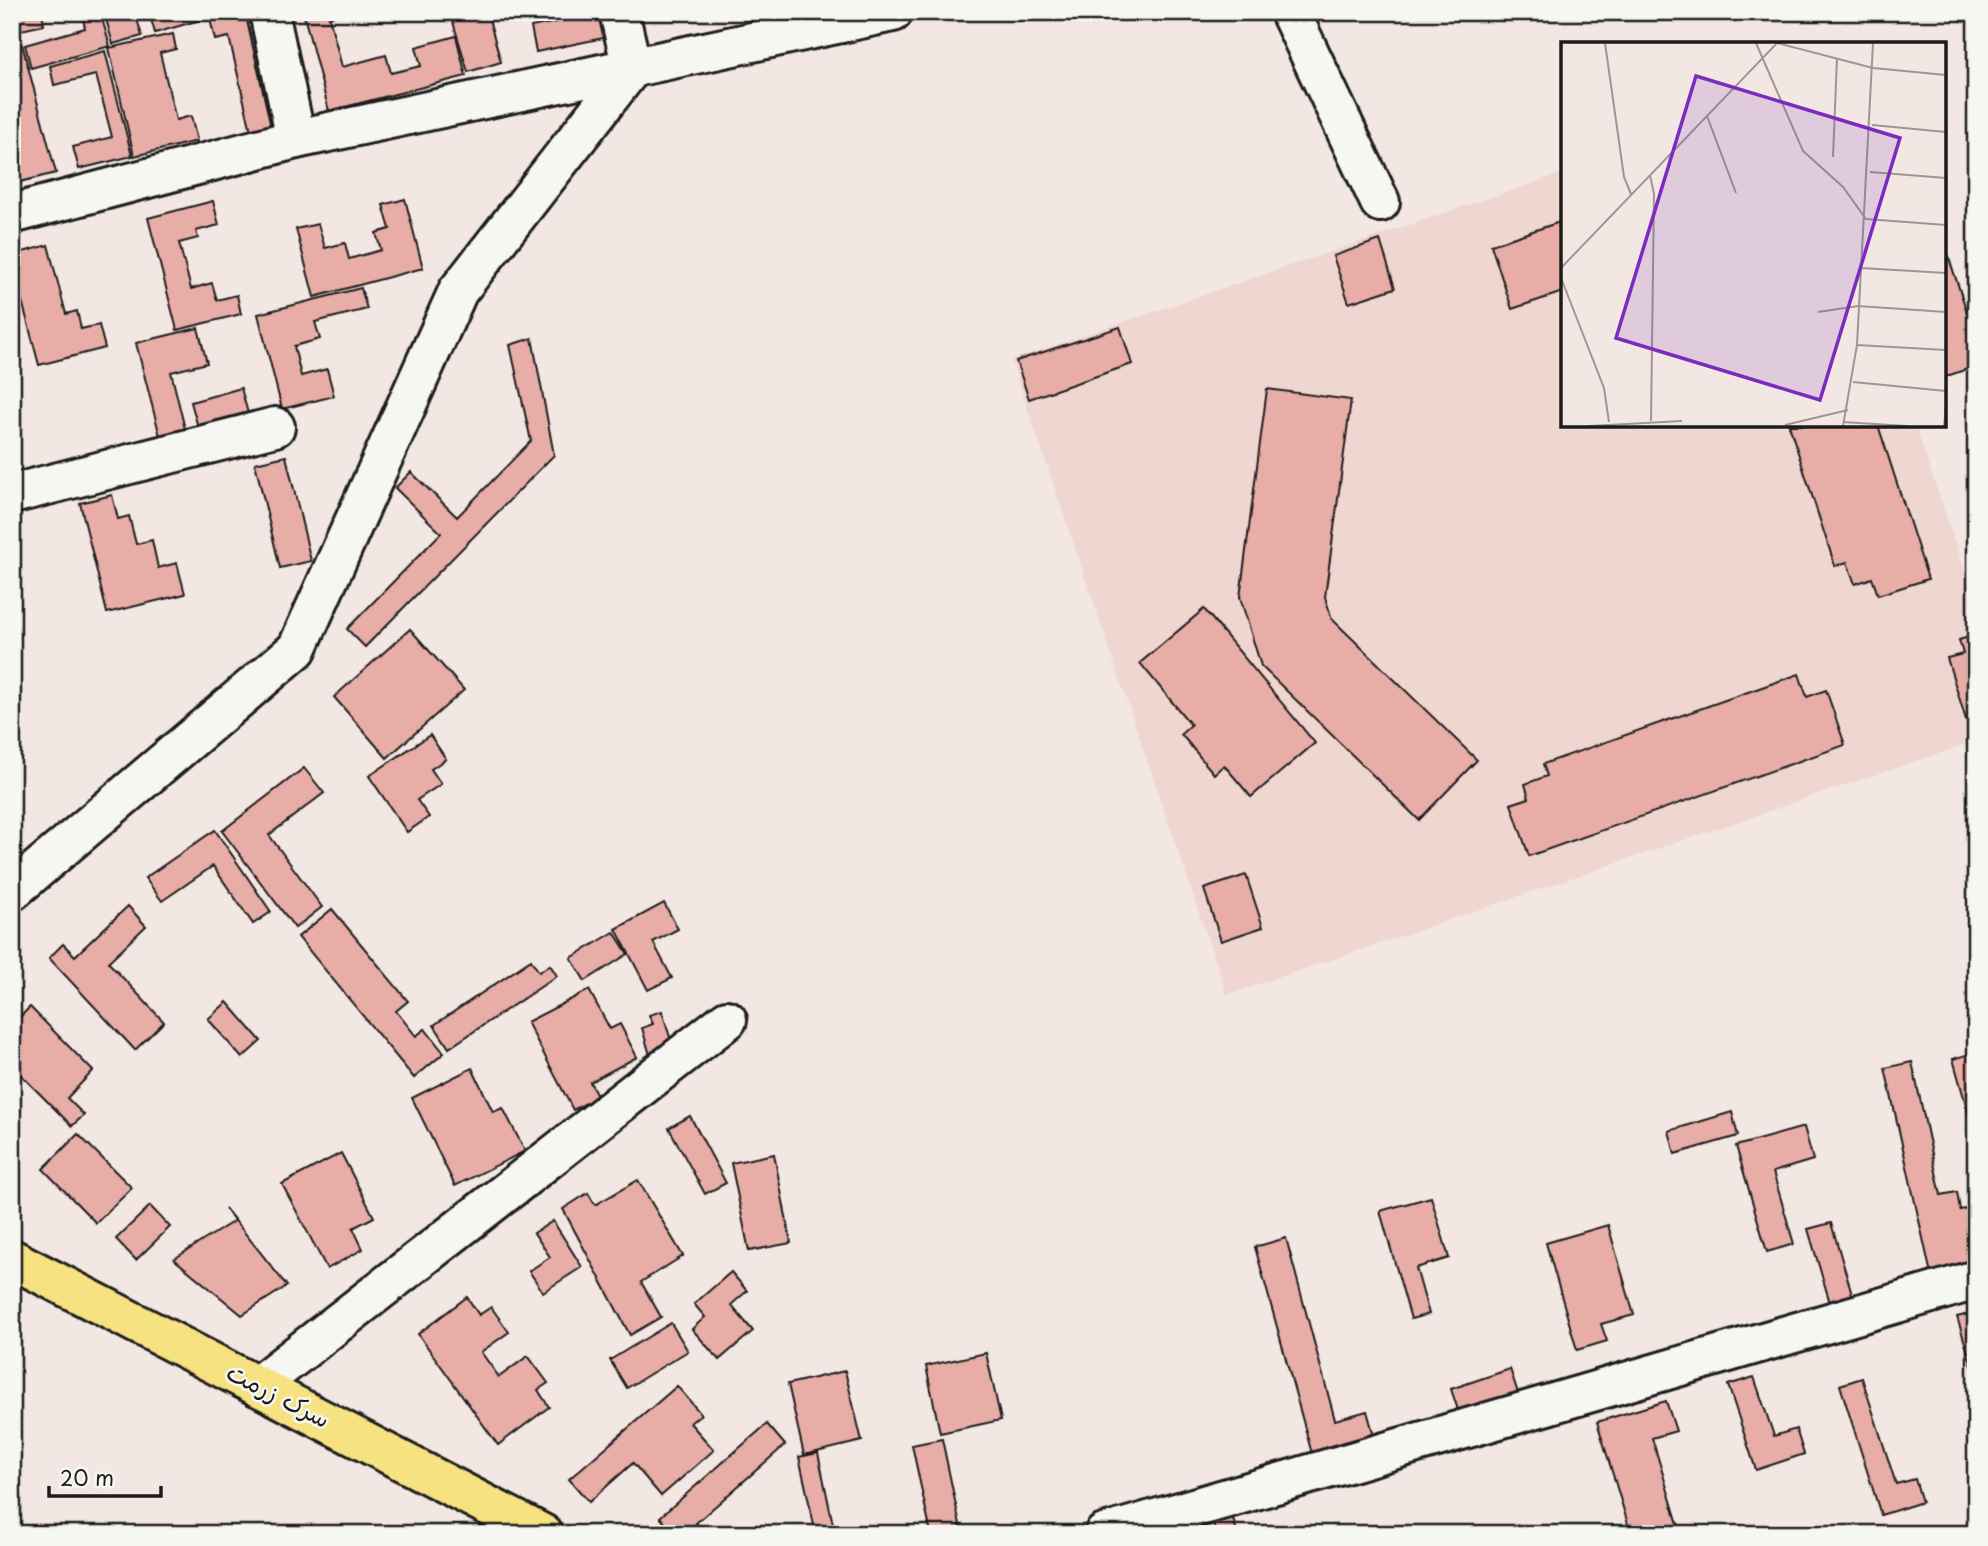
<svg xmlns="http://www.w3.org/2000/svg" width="1988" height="1546" font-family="'Playpen Sans','Playpen Sans Arabic',sans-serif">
<rect width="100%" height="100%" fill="#f3e7e3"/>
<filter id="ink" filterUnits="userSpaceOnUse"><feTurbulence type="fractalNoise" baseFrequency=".0143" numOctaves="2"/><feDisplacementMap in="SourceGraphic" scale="14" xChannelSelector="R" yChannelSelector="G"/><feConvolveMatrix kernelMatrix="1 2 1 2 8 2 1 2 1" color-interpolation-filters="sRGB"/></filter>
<g filter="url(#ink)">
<polygon fill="#f0d6d1" points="1563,173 1563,425 1915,425 1976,603 1976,741 1227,995 1011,360"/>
<g fill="#e8ada7" stroke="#1c1c1c" stroke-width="2">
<polygon points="12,12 42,12 44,25 12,32"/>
<polygon points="100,12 110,46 31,68 25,45 85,28 82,13"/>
<polygon points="104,12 135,12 142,36 113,44"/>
<polygon points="149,12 216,12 217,15 155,33"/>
<polygon points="238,12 245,12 271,127 251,131 229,37 215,40 210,19"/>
<polygon points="303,12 347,12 329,17 342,67 386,55 391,73 421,66 416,47 456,36 466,76 329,111"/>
<polygon points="450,12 487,12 501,62 468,72"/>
<polygon points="575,12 602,12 608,37 536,52 531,27 576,18"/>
<polygon points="173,34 176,49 160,53 176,120 191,116 197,141 134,156 109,48"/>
<polygon points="22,44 56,173 12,184 12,47"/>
<polygon points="105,51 132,156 79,169 73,147 112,137 96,75 54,85 50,66"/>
<polygon points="405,199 423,268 314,297 296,229 318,224 325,248 345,243 349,259 381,250 376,233 390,229 383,205"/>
<polygon points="213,201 219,225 196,231 198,238 179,243 191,289 212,283 217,300 237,295 241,314 177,330 148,218"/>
<polygon points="1563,221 1563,292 1512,309 1491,245"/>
<polygon points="1380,240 1395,288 1349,303 1333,256"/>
<polygon points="1944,243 1973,330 1976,329 1976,366 1944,377"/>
<polygon points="48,245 66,314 77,311 81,329 99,325 105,348 39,365 12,263 12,255"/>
<polygon points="361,288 367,309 315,322 320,339 294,346 301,376 327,369 334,396 282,409 258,314"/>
<polygon points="1120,327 1132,364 1029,399 1016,361"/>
<polygon points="198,328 207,363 171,372 186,433 161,440 136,343"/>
<polygon points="532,338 554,455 365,647 347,629 441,533 395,488 411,472 457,517 531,441 510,345"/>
<polygon points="241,388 249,417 199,431 191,402"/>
<polygon points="1267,389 1351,400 1325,597 1332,619 1477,760 1419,820 1261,666 1240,597"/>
<polygon points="1789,425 1878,425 1928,579 1878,595 1872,578 1855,584 1847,562 1835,566"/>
<polygon points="286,456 311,561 280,568 255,463"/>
<polygon points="112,495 118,519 129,516 136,544 152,540 158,568 177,563 185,594 107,613 80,503"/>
<polygon points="1204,609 1315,743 1251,797 1224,765 1214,774 1181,734 1191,725 1140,663"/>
<polygon points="410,629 464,690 387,758 334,697"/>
<polygon points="1975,635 1976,717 1966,720 1947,658 1963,654 1959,640"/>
<polygon points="1799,674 1807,697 1826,690 1845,745 1529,856 1511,804 1529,798 1525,784 1547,776 1543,764"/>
<polygon points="430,735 446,759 431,769 441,784 417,800 429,817 407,832 369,776"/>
<polygon points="304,768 324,793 269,835 322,907 295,928 222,831"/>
<polygon points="215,830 271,912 253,924 213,866 162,901 145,878"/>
<polygon points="1246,875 1263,927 1221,941 1204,889"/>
<polygon points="664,903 678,929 653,942 672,978 648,990 616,929"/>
<polygon points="128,906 146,926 108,962 164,1022 135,1050 49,958 63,944 75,956"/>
<polygon points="332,909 408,1001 396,1011 416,1036 425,1029 444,1053 414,1078 298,937"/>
<polygon points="614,932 628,954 585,981 571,958"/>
<polygon points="531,960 539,972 550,965 557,976 449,1048 434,1025"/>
<polygon points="589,990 610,1029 620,1024 637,1057 590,1082 598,1097 573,1110 527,1022"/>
<polygon points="227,1002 261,1041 242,1058 208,1019"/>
<polygon points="30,1007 93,1071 67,1098 84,1115 72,1126 12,1066 12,1025"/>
<polygon points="662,1011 673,1047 650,1055 642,1028 653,1024 649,1015"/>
<polygon points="1976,1052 1976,1140 1953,1059"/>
<polygon points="1912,1062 1941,1195 1957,1192 1960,1210 1976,1207 1976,1274 1933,1283 1885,1068"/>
<polygon points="472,1068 493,1112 503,1108 525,1151 455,1186 412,1098"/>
<polygon points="1732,1112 1738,1136 1675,1154 1669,1131"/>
<polygon points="690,1116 726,1183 705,1194 669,1128"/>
<polygon points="1804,1127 1813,1160 1773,1172 1794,1244 1767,1252 1736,1146"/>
<polygon points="78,1134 132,1188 96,1223 43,1169"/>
<polygon points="341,1153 374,1217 353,1228 363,1249 327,1269 282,1184"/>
<polygon points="774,1154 791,1243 749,1251 731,1163"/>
<polygon points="638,1180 683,1256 641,1282 661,1317 630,1335 563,1209 588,1193 595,1205"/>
<polygon points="1431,1197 1449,1258 1416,1268 1429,1314 1411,1319 1380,1211"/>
<polygon points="150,1206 170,1227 136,1260 116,1239"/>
<polygon points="225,1208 287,1286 242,1315 174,1259 234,1221"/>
<polygon points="553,1221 582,1267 543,1292 529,1271 550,1257 534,1233"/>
<polygon points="1831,1223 1856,1307 1833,1313 1808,1229"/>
<polygon points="1608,1225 1634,1315 1601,1324 1607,1341 1577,1350 1546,1243"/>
<polygon points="1286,1238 1335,1420 1367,1411 1376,1443 1314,1461 1255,1247"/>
<polygon points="731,1272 747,1291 731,1305 753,1331 719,1360 692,1329 705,1317 694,1304"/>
<polygon points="467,1297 479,1315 491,1307 509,1332 481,1352 499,1377 528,1356 548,1383 538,1390 549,1407 498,1445 418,1334"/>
<polygon points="1976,1312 1976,1379 1957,1317"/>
<polygon points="671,1323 688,1351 627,1388 610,1360"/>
<polygon points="986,1353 1001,1420 940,1433 926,1366"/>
<polygon points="1510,1369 1519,1396 1460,1416 1451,1389"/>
<polygon points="845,1371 862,1441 804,1455 788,1384"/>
<polygon points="1754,1377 1774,1436 1796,1429 1804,1454 1756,1470 1728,1385"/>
<polygon points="1862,1378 1896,1484 1915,1479 1922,1502 1881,1515 1840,1385"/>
<polygon points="677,1386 701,1414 690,1423 714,1450 661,1496 633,1463 589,1502 569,1479"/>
<polygon points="1666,1401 1676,1431 1652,1438 1681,1534 1631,1534 1597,1422"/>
<polygon points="767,1424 785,1445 696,1523 706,1534 674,1534 660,1517"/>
<polygon points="942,1439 962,1534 931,1534 912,1445"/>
<polygon points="818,1453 835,1534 816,1534 799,1457"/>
<polygon points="1231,1513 1238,1534 1216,1534 1212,1520"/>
</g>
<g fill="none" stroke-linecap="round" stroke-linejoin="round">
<g stroke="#1c1c1c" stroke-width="44">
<g id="street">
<polyline points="269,12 296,139"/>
<polyline points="1290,12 1380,202"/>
<polyline points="12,214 296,139 893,12"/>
<polyline points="12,494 275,427"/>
<polyline points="12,891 297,649 458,291 632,68 619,12"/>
<polyline points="257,1386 727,1020"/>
<polyline points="1104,1534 1976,1280"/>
</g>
</g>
<g stroke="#1c1c1c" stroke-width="44">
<polyline id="highway" points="12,1259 543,1534"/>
</g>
<use href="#street" stroke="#f6f6f2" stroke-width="38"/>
<use href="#highway" stroke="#f7e281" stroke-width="38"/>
</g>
</g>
<g text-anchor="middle" stroke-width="5" stroke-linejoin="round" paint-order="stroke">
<g font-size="24" fill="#1c1c1c" stroke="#f6f6f2">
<text transform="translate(278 1396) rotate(27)" y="8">سرک زرمت</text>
</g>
</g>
<g transform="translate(1561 42)">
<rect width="385" height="385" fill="#f3e7e3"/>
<path fill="none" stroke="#9d9693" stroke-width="2" d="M44 1 63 135 70 152M195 1 242 109 282 145 305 177 385 183M146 74 175 151M311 83 385 90M272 115 276 16M309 130 385 136M89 133 93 152 90 379M0 226 216 1 312 26 385 33M300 226 385 231M0 236 43 346 48 380M257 270 297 264 385 270M296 303 385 308M292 340 385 349M282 380 346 384M224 383 287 368M28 384 121 379M282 384 296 303 312 1M383 384 385 363"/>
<path fill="#7b2cbf" fill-opacity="0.15" stroke="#7b2cbf" stroke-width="3.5" d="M135 34 339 96 259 358 55 296Z"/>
<rect width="385" height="385" fill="none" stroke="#1c1c1c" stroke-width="3.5"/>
</g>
<rect width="1988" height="1546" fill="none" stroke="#f6f6f2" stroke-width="42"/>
<rect x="21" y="21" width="1946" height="1504" fill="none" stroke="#1c1c1c" stroke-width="2.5" filter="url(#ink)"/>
<path d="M49 1486v10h112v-10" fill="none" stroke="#1c1c1c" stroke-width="3.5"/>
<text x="60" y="1486" font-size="21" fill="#1c1c1c" stroke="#f6f6f2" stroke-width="5" paint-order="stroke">20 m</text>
</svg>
